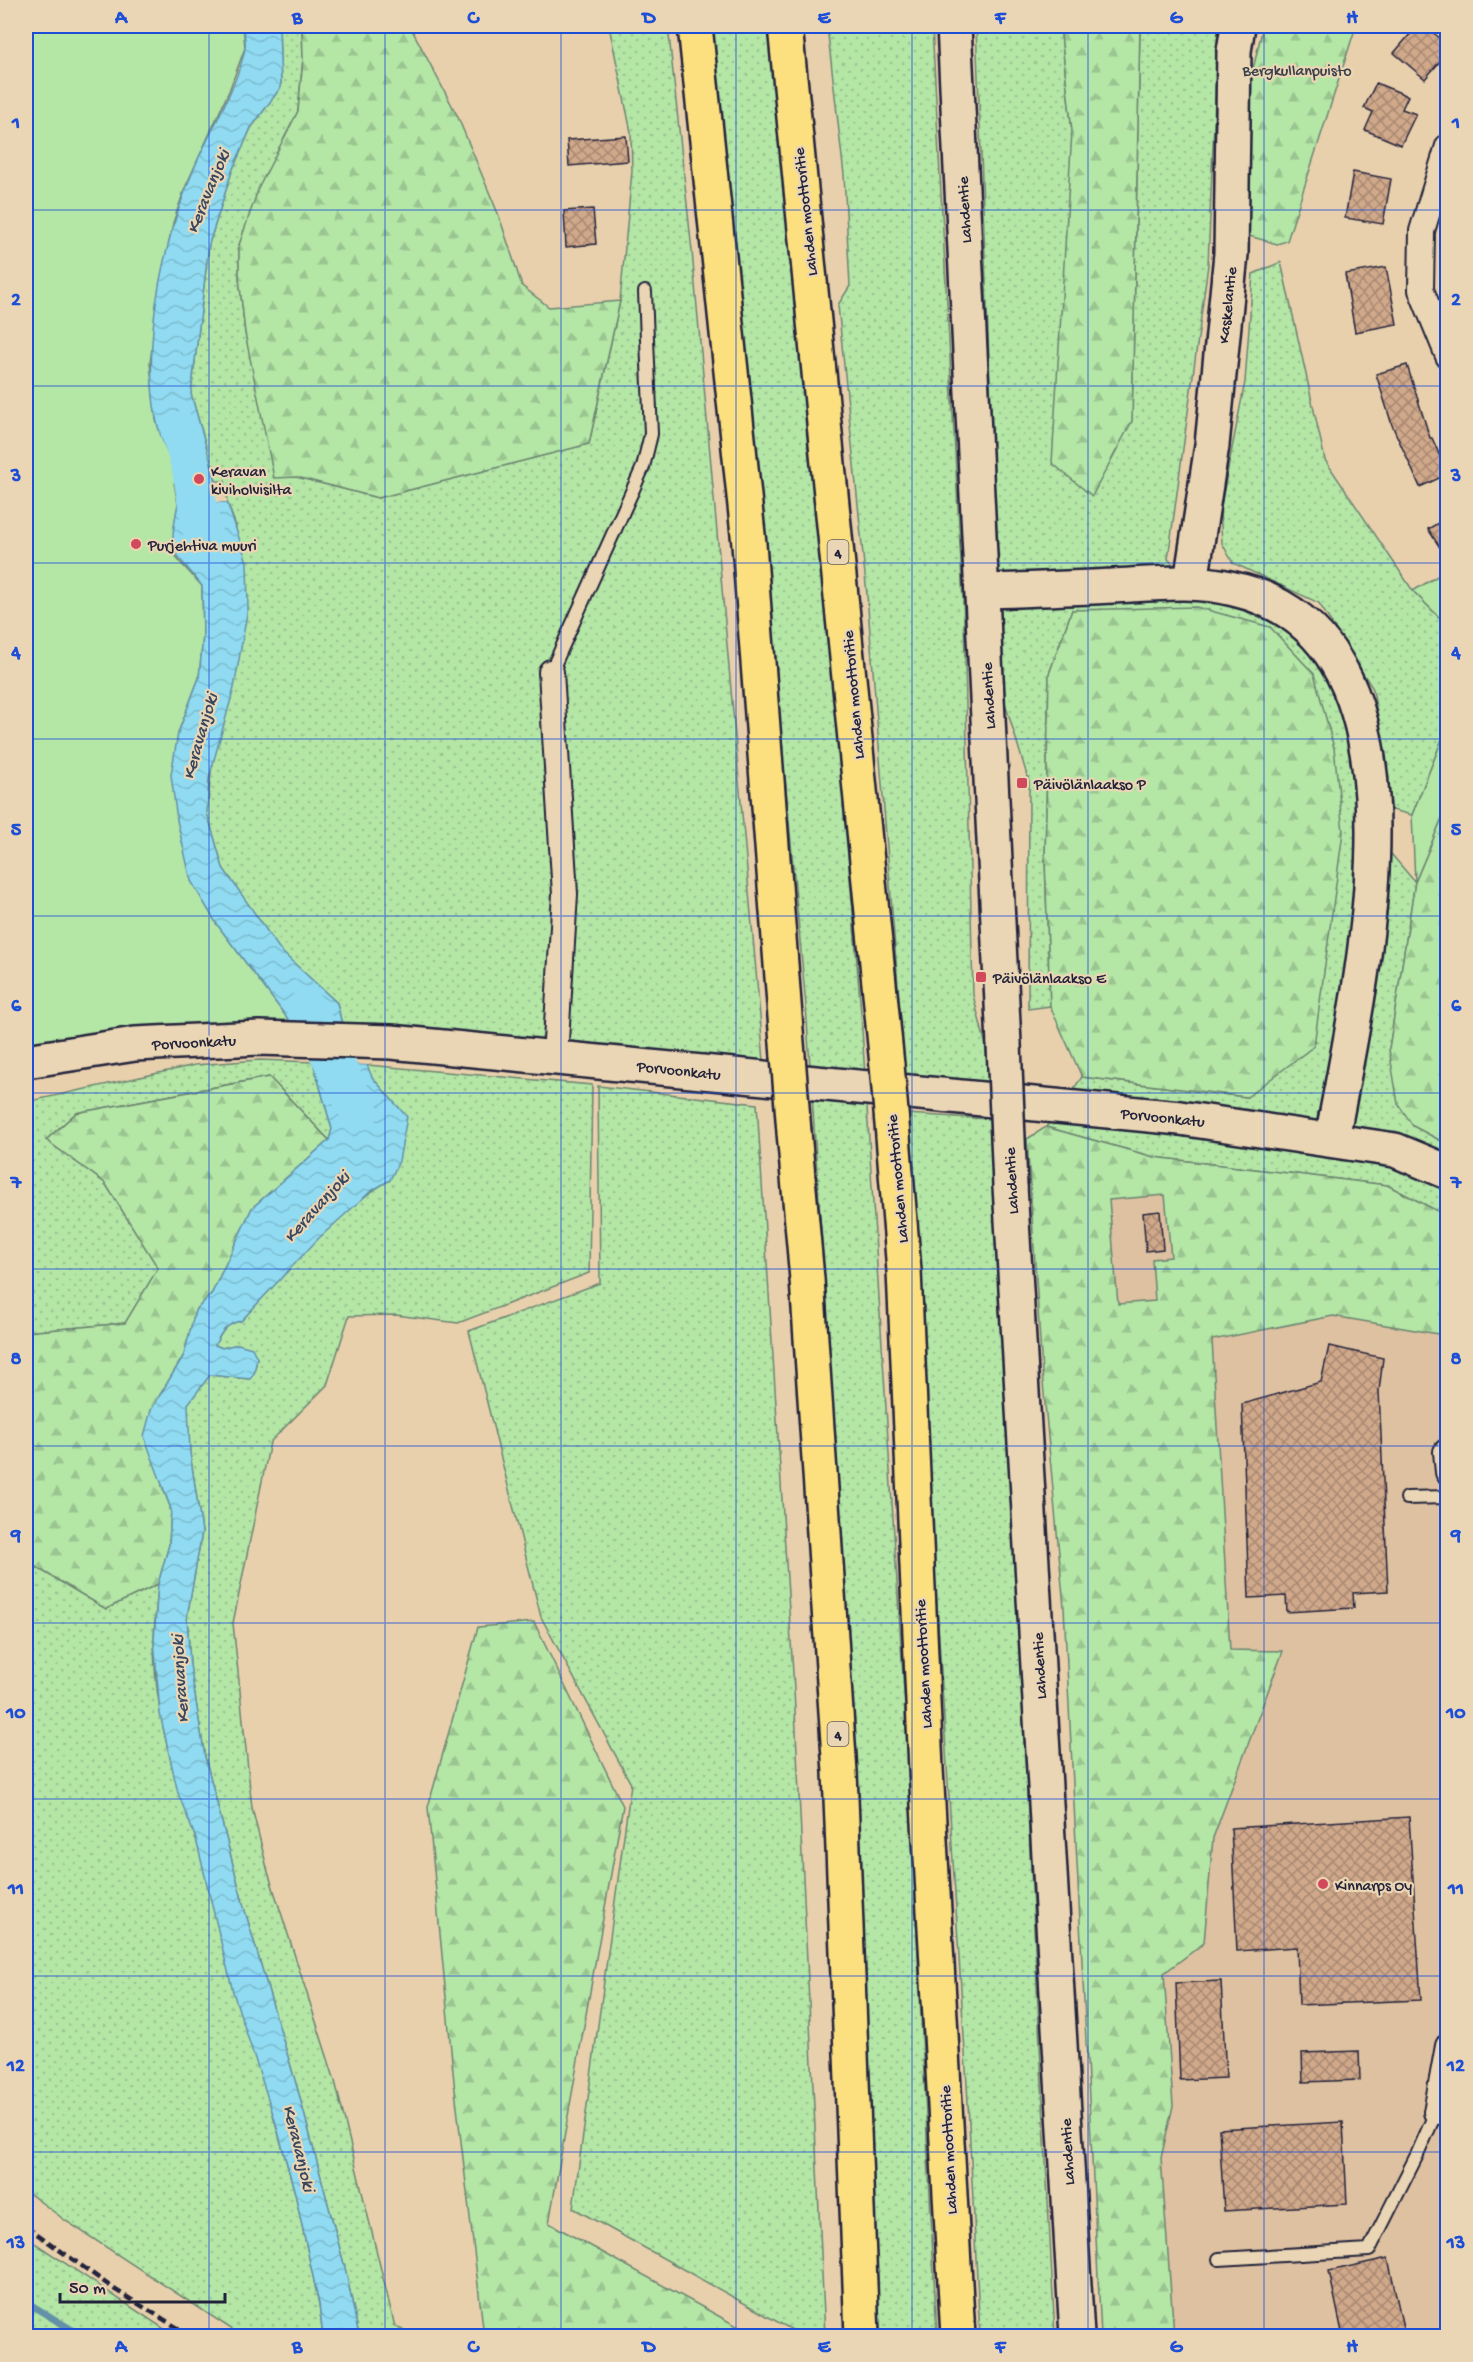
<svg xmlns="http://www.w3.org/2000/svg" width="1473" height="2362" font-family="'Gochi Hand',sans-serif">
<defs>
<pattern id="grass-dots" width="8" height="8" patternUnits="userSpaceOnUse" patternTransform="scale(1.5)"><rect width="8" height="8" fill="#b4e6a6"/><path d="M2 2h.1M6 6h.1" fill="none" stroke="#9ac590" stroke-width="1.8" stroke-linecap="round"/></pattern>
<pattern id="forest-firs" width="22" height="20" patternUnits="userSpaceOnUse" patternTransform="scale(1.5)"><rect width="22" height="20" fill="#b4e6a6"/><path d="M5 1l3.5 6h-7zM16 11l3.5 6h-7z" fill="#9ac590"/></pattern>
<pattern id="water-waves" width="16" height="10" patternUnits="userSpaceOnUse" patternTransform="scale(1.5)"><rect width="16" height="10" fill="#90dbf1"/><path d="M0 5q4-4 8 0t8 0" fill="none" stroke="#7cbcd0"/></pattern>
<pattern id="building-cross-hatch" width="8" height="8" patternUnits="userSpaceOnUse" patternTransform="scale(1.5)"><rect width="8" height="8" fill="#d0a88a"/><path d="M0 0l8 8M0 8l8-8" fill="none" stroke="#a88872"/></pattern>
</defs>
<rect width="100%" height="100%" fill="#e9d0ad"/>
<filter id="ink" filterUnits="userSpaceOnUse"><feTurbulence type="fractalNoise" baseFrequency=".0167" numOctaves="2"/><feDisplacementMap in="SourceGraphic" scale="12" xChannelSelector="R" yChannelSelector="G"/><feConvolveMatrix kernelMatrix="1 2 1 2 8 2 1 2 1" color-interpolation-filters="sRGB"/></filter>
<g filter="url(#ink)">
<g fill="#dec1a0">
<polygon points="1166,1194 1171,1257 1152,1259 1155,1301 1118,1305 1109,1200"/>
<polygon points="1333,1316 1445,1335 1448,1339 1447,2336 1174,2336 1161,2158 1173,2106 1164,1972 1204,1942 1213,1838 1283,1651 1230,1651 1212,1340"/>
</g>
<g fill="url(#grass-dots)" stroke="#6b8470" stroke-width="1.5">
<polygon points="279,26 302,26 303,59 298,111 239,245 239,277 245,333 257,385 297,477 378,498 589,444 620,301 632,171 631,132 609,26 668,26 692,251 764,1061 342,1025 337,1003 281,952 223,868 207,813 236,526 227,502 225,481 216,481 191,394 209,244 232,171 251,128 281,87"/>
<polygon points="710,26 769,26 835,691 861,1013 908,1755 937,2336 880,2336 855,1742 806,1006 743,322"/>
<polygon points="827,26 932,26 964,619 973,995 985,1042 989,1083 905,1074 867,595 838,305 850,286 844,175"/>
<polygon points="976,26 1060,26 1072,131 1132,421 1140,26 1218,26 1208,265 1168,559 1191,582 1235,589 1339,667 1374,834 1415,882 1389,1049 1413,1126 1447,1144 1447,1216 1387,1185 1154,1157 1046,1127 1082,1077 1247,1097 1072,610 1049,674 1045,859 1050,1006 1028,1009 1029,782 1002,693"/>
<polygon points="1281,262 1325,460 1413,591 1447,625 1447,727 1412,815 1392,810 1373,689 1319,603 1233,563 1222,543 1220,510 1245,382 1253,274"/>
<polygon points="259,1060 313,1062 332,1129 329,1140 269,1077 76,1113 46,1140 105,1183 159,1268 126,1323 26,1332 26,1102 195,1065"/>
<path d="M367 1065 592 1085 589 1273 458 1323 396 1315 349 1316 327 1385 270 1442 233 1623 252 1808 268 1872 335 2081 395 2327 419 2336H359L346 2272 299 2094 245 1911 205 1757 190 1665 187 1617 202 1532 190 1453 187 1404 210 1375 249 1379 254 1374 257 1358 238 1344 222 1348 215 1345C221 1332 227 1323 241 1321 285 1274 334 1211 390 1180Z"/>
<polygon points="598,1086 757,1104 794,1689 825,2336 803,2336 573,2208 631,1784 541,1617 469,1331 600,1283"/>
<polygon points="906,1114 989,1119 1003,1327 1055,2336 980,2336 967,2084"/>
<path d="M26 1561 106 1609 158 1584C157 1603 154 1622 154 1640 154 1709 172 1776 196 1839L295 2193 319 2304 323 2336H242L66 2221 26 2191Z"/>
<polygon points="26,2236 36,2244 175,2336 26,2336"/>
</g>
<g fill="url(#forest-firs)" stroke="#6b8470" stroke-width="1.5" fill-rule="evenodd">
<polygon points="302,26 410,26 457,115 499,216 522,286 549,307 620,301 589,444 378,498 297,477 274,478 245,333 239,277 239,245 259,187 298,111 303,59"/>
<polygon points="1060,26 1140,26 1132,421 1092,496 1052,463 1072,131"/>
<polygon points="1263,26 1356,26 1287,241 1277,244 1249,236 1251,78"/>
<polygon points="1196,607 1270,627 1314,674 1334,748 1343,832 1314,1046 1247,1097 1082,1077 1050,1006 1045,859 1049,674 1072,610"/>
<polygon points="1447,806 1447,1144 1413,1126 1398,1104 1389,1049 1415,882"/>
<polygon points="269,1077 329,1140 252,1208 212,1293 195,1311 184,1355 151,1410 162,1486 171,1509 169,1545 158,1584 106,1609 26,1561 26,1332 125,1323 158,1268 105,1183 46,1140 76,1113"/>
<path d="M1046 1127 1154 1157 1387 1185 1447 1216V1339L1444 1335 1333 1316 1212 1340 1230 1650 1283 1651 1213 1838 1204 1943 1164 1973 1173 2106 1161 2158 1174 2336H1101L1064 1607 1042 1372 1027 1139ZM1165 1195 1171 1257 1152 1259 1155 1301 1118 1304 1109 1200Z"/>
<polygon points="534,1622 623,1806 549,2223 755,2336 484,2336 454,2082 428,1807 478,1627"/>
</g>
<g fill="#b4e6a6" stroke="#6b8470" stroke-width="1.5">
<path d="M26 26H243L245 48 229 91 185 188 173 223 160 291 150 363 156 420 180 482 174 483 178 504 172 549 179 561 202 586 203 636 199 678 178 733 216 923 291 1023C202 1019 112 1035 26 1050Z"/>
<polygon points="1447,570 1447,625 1413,591"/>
<polygon points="1447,727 1447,806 1415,882 1412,815"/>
</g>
<g fill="url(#water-waves)" stroke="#6491a8" stroke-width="1.5">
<path d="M243 26H279L281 87 251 128 232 171 209 244 191 394 216 481 180 482C172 462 160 440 156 418 141 336 165 232 199 157 213 128 240 78 245 48 246 41 244 33 243 26Z"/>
<path d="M227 502 247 562 248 608 234 688 209 778 207 813 223 868 281 951 337 1003 342 1025 291 1023 216 923 191 881 177 820 171 775 178 733 199 678 203 636 202 586C172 547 167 557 178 504Z"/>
<path d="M313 1062 367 1065 372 1077 407 1117 399 1161 390 1180 371 1191 319 1238 241 1321C227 1323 221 1332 215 1345L222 1348 238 1344 252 1348 257 1358 254 1374 250 1379 210 1375 188 1404 190 1453 202 1532 187 1617 190 1665 205 1757 245 1911 299 2094 346 2272 359 2336H323L319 2304 295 2193 274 2117 233 1992 196 1839 178 1793 160 1714 154 1640 158 1584 169 1545 171 1509 144 1436 151 1410 184 1355 195 1311 212 1293 252 1208 329 1140 332 1129Z"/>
</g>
<g fill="#e9d0ad">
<polygon points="209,499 227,499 227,502 178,504 177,501"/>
<polygon points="313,1059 368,1062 370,1065 310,1062"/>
</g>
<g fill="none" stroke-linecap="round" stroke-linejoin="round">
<polyline stroke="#6491a8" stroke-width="7" points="26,2302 82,2336"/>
<g stroke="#90dbf1" stroke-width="39">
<polyline points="180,431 191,466 206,555"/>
<polyline points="306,1009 359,1111"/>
</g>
</g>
<g fill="url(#building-cross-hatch)" stroke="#22223b" stroke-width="1.5">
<polygon points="1417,26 1424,26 1448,44 1448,52 1425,79 1394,53"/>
<polygon points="1376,83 1408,96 1402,109 1416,114 1401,145 1365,130 1373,112 1364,108"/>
<polygon points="626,136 628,161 569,166 567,140"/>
<polygon points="1353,172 1391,179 1383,224 1345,218"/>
<polygon points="593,209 596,244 566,247 564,211"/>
<polygon points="1386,267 1397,324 1355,332 1345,274"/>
<polygon points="1407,365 1430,438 1432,438 1448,474 1420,487 1392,425 1376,374"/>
<polygon points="1448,517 1448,560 1428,529"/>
<polygon points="1160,1211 1163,1249 1146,1251 1143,1213"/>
<polygon points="1329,1346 1383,1358 1379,1391 1388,1591 1353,1593 1354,1608 1287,1612 1286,1596 1249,1598 1242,1404 1321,1382"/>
<polygon points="1409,1817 1421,2000 1299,2005 1297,1947 1237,1951 1231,1828"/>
<polygon points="1221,1981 1226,2078 1180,2080 1176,1983"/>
<polygon points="1359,2051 1360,2080 1303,2082 1302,2053"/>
<polygon points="1343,2122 1347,2204 1224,2211 1219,2129"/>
<polygon points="1388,2258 1405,2337 1343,2337 1329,2271"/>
</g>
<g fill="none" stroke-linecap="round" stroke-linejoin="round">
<g stroke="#22223b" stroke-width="16">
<g id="lane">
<polyline points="551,672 643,467 651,434 645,292"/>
<polyline points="1407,1498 1448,1497"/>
<polyline points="1219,2259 1369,2250 1417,2155 1436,2112"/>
</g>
</g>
<g stroke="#22223b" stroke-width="28">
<g id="street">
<polyline points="1448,146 1422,231 1421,290 1448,356"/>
<polyline points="551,672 565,894 555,1057"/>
<polyline points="1446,1452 1448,1472"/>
<polyline points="1436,2112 1448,2046"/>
</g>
</g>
<g stroke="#22223b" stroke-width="38">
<g id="secondary">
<polyline points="954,26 1004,1044"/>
<polyline points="1191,582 1212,445 1231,254 1234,51 1238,26"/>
<path d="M982 591C1026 590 1069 588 1113 586 1154 584 1194 579 1234 589 1448 638 1358 991 1332 1139"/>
<polyline points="26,1061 135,1044 259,1038 391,1042 1180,1118 1395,1150 1448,1172"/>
<polyline points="1010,1186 1077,2336"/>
</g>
</g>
<g stroke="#22223b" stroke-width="38">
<g id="highway">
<polyline points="695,26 749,544 788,1056"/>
<polyline points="785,26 887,1065"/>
<polyline points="794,1132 807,1279 840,1772 862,2336"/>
<polyline points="893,1136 904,1271 926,1769 958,2336"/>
</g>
</g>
<use href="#lane" stroke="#ead6b4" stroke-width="12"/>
<use href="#street" stroke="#ead6b4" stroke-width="24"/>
<use href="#secondary" stroke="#ead6b4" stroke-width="33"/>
<use href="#highway" stroke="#fce080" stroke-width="33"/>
<polyline stroke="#22223b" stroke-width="4.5" stroke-dasharray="9 4.5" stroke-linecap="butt" points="26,2226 114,2289 191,2336"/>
<g stroke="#22223b" stroke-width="38" stroke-linecap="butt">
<polyline id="secondary-bridge" points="1004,1044 1010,1186"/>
</g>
<g stroke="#22223b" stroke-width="38" stroke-linecap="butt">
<g id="highway-bridge">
<polyline points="788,1056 794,1132"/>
<polyline points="887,1065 893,1136"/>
</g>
</g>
<use href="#secondary-bridge" stroke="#ead6b4" stroke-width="33"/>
<use href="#highway-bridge" stroke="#fce080" stroke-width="33"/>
</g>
</g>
<path fill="none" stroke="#1d4ed8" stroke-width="1.5" stroke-opacity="0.55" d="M209 26V2336M385 26V2336M561 26V2336M736 26V2336M912 26V2336M1088 26V2336M1264 26V2336M26 210H1448M26 386H1448M26 563H1448M26 739H1448M26 916H1448M26 1093H1448M26 1269H1448M26 1446H1448M26 1623H1448M26 1799H1448M26 1976H1448M26 2152H1448"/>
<g fill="#d1495b" stroke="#ead6b4" stroke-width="2">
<circle cx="199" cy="479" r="6"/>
<circle cx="136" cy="544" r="6"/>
<rect x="1016" y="777" width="12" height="12" rx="3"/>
<rect x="975" y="971" width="12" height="12" rx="3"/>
<circle cx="1323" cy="1884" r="6"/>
</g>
<g text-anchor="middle" stroke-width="4.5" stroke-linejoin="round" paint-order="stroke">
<g fill="#ead6b4" stroke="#5e585f" stroke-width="1.5">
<rect x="827.5" y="540" width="21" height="24" rx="4.5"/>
<rect x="827.5" y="1722" width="21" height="24" rx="4.5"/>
</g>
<g font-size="15" font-weight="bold" fill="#22223b">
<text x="838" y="557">4</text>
<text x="838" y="1739">4</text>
</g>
<g font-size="16" fill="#383f4b" stroke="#ead6b4">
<text x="1297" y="75">Bergkullanpuisto</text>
</g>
<g font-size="16" fill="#22223b" stroke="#ead6b4">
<text transform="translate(963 210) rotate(-93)" y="6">Lahdentie</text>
<text transform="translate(804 212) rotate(-96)" y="6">Lahden moottoritie</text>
<text transform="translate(1226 305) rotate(-84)" y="6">Kaskelantie</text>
<text transform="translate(852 695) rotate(-95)" y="6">Lahden moottoritie</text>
<text transform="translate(987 696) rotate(-93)" y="6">Lahdentie</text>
<text transform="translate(194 1041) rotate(-3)" y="6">Porvoonkatu</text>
<text transform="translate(679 1069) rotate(6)" y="6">Porvoonkatu</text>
<text transform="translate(1163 1116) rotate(6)" y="6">Porvoonkatu</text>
<text transform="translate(896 1179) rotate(-95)" y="6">Lahden moottoritie</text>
<text transform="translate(1010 1181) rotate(-93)" y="6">Lahdentie</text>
<text transform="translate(922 1664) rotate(-93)" y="6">Lahden moottoritie</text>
<text transform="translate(1038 1666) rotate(-93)" y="6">Lahdentie</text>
<text transform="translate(947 2150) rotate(-93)" y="6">Lahden moottoritie</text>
<text transform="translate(1066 2152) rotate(-93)" y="6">Lahdentie</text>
</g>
<g font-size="16" fill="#22223b" stroke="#ead6b4" text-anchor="start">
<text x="211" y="476">Keravan<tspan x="211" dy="18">kiviholvisilta</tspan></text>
<text x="148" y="550">Purjehtiva muuri</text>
<text x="1034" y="789">Päivölänlaakso P</text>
<text x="993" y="983">Päivölänlaakso E</text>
<text x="1335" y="1890">Kinnarps Oy</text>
</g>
<g font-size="18" font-style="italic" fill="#38475f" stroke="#ead6b4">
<text transform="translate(207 191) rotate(-68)" y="6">Keravanjoki</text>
<text transform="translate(199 736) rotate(-74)" y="6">Keravanjoki</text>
<text transform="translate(316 1206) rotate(-48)" y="6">Keravanjoki</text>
<text transform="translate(179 1679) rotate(-94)" y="6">Keravanjoki</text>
<text transform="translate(300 2148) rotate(76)" y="6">Keravanjoki</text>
</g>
</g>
<rect width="1473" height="2362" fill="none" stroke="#ead6b4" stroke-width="66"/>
<path d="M60 2293v9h165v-9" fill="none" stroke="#22223b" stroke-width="3"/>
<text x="69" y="2293" font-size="18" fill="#22223b" stroke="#ead6b4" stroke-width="4.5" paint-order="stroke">50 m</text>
<rect x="33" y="33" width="1407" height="2296" fill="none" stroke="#1d4ed8" stroke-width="2"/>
<g font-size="20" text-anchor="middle" font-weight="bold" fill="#1d4ed8">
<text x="121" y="23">A</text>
<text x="297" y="23">B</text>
<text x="473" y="23">C</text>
<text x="649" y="23">D</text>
<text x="824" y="23">E</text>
<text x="1000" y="23">F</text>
<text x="1176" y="23">G</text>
<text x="1352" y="23">H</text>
<text x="16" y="128">1</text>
<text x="1456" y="128">1</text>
<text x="16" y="305">2</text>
<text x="1456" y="305">2</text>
<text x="16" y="481">3</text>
<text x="1456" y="481">3</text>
<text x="16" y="658">4</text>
<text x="1456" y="658">4</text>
<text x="16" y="835">5</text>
<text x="1456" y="835">5</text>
<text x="16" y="1011">6</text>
<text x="1456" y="1011">6</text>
<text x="16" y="1188">7</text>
<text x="1456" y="1188">7</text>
<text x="16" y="1364">8</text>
<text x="1456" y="1364">8</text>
<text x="16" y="1541">9</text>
<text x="1456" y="1541">9</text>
<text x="16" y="1718">10</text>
<text x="1456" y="1718">10</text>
<text x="16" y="1894">11</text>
<text x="1456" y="1894">11</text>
<text x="16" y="2071">12</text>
<text x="1456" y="2071">12</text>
<text x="16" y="2248">13</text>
<text x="1456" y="2248">13</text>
<text x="121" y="2352">A</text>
<text x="297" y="2352">B</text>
<text x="473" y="2352">C</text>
<text x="649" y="2352">D</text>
<text x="824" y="2352">E</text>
<text x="1000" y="2352">F</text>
<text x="1176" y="2352">G</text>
<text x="1352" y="2352">H</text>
</g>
</svg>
